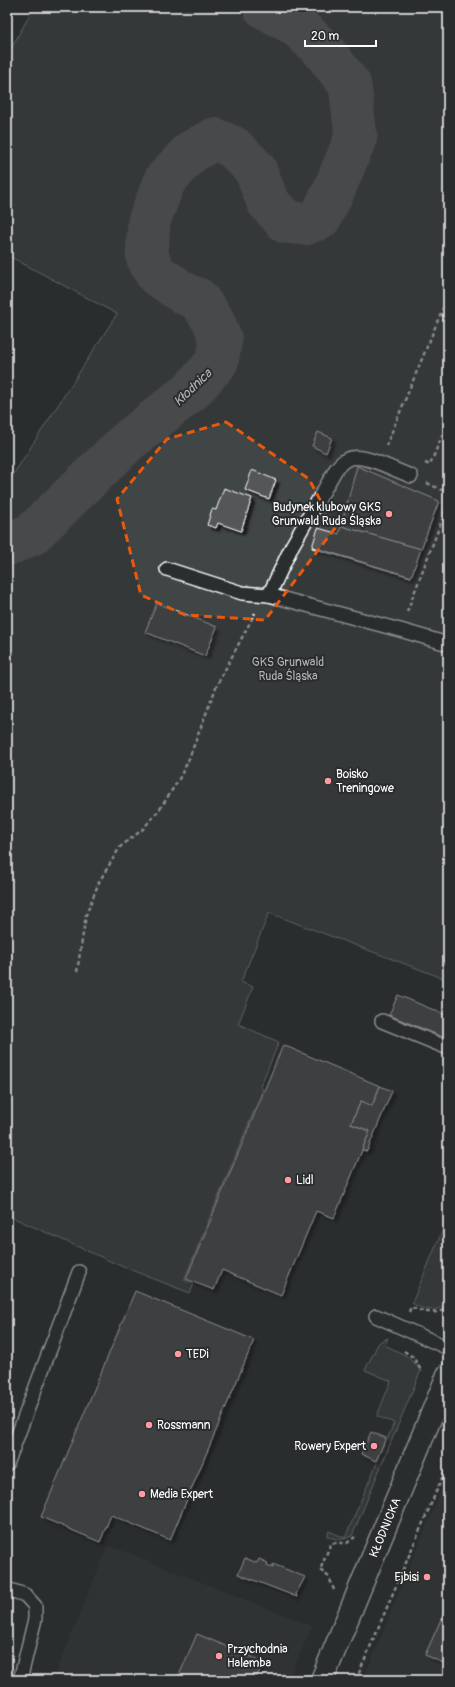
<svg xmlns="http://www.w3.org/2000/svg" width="455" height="1687" font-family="Pangolin,sans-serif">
<defs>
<filter id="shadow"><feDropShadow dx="3.5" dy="3.5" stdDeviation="1" flood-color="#0009"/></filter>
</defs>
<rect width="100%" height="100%" fill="#2a2d2e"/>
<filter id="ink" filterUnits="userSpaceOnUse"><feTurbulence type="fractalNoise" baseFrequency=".025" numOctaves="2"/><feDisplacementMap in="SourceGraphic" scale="8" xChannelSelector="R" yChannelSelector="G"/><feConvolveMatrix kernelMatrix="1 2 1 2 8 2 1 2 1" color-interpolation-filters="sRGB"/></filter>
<g filter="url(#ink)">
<g fill="#373a3b">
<polygon points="448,1474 448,1680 363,1680"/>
<polygon points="108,1545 312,1626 289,1680 53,1680"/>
</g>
<g fill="#414445" stroke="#a0a2a2">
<polygon points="34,7 448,7 448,980 269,913 241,982 253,987 238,1024 279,1042 260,1087 263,1089 184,1280 194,1284 190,1293 121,1266 7,1215 7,484 117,314 7,255 7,56"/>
<path d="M448 1217V1302C438 1314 423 1310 412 1303Z"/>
<path d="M388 1338 385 1345 407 1356 421 1370 352 1536C342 1541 337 1540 327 1536L329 1531 345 1538 394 1423 377 1416 391 1381 365 1370 378 1344 381 1341Z"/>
</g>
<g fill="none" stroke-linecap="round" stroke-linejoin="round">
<polyline stroke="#6a6c6d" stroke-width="43" points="7,545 32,534 127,442 192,390 217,362 221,340 213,320 198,299 185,294 156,274 147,257 149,221 165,180 191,152 214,139 233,147 255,169 268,202 286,222 305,224 320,218 334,190 356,137 350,85 323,50 296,25 264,7"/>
</g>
<g fill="#555758" stroke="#fff" filter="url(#shadow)">
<polygon points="318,432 332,438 326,453 312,446"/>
<polygon points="357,466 439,501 421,549 341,526"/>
<polygon points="252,470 276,480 269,499 245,490"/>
<polygon points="224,488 252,498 241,531 218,523 216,528 207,525 212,509 216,510"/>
<polygon points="341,526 421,549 411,577 312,547 318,528 339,534"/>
<polygon points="312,547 411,577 312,548"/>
<polygon points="157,603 217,627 205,656 145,632"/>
<polygon points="398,995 448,1016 448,1039 389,1015"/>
<polygon points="283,1045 380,1086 372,1106 361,1101 351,1124 370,1131 334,1218 316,1211 281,1295 222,1270 214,1290 186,1279"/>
<polygon points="380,1086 392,1091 367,1151 362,1150 370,1131 351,1124 361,1101 372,1106"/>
<polygon points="135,1291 254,1340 170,1540 111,1515 100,1542 41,1517"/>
<polygon points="371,1432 386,1438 376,1461 361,1454"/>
<polygon points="245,1558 257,1563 259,1559 268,1563 267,1566 273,1568 273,1564 305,1577 296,1594 297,1597 238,1574"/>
<polygon points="448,1604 448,1665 425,1655"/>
<polygon points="197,1634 264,1662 255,1680 177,1680"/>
</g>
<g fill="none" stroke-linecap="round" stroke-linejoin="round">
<g stroke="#fff" stroke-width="16">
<g id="lane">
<polyline points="167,569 242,593 269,595 400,630 448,644"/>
<path d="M269 595 292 546 336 469C340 464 345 459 351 458 366 454 396 471 411 476"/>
<polyline points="382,1021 448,1048"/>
<polyline points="376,1316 448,1348"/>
<polyline points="7,1464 79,1272"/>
<polyline points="7,1589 25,1595 35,1606 35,1619 20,1680"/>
</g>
</g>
<g stroke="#fff" stroke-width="25">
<g id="secondary">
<path id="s1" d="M322 1680 448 1375"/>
</g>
</g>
<g stroke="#fff" stroke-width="2.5" stroke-dasharray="4 3" stroke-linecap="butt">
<polyline points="441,314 448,317"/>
<polyline points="386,446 448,296"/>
<polyline points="425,463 430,465 448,421"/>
<polyline points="427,483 448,493"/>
<polyline points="407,612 448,504"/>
<polyline points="77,972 86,915 99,882 120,847 142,830 160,809 179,779 188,761 217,685 255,613"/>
<path d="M409 1312 411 1307C423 1312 437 1316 448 1307"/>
<polyline points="404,1351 413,1357 422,1372"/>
<polyline points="334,1590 329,1577 320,1570 331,1543 347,1543 355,1537"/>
<polyline points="356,1680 448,1464"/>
</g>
<use href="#lane" stroke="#2a2d2e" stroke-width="13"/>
<use href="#secondary" stroke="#2a2d2e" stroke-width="22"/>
</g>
</g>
<path d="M0 0H455V1687H0ZM226 422 309 479 335 528 265 620 185 615 141 595 117 499 167 439Z" fill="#2a2d2e" fill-opacity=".55" fill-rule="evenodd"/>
<path fill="none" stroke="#e8590c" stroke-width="3" stroke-dasharray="8 5" stroke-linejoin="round" d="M226 422 309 479 335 528 265 620 185 615 141 595 117 499 167 439Z"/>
<g fill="#ff9aa2" stroke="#2a2d2e" stroke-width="1.5">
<circle cx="389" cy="514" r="4"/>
<circle cx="328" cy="781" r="4"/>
<circle cx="288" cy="1180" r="4"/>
<circle cx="178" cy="1354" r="4"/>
<circle cx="149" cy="1425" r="4"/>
<circle cx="374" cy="1446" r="4"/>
<circle cx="142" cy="1494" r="4"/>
<circle cx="427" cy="1577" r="4"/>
<circle cx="219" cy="1656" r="4"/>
</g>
<g text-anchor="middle" stroke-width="4" stroke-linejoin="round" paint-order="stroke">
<g font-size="12" fill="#fff" stroke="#2a2d2e" text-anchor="start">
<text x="381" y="511" text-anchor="end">Budynek klubowy GKS<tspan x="381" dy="14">Grunwald Ruda Śląska</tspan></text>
<text x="336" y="778">Boisko<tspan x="336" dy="14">Treningowe</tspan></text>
<text x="296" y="1184">Lidl</text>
<text x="186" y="1358">TEDi</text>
<text x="157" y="1429">Rossmann</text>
<text x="366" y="1450" text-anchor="end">Rowery Expert</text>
<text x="150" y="1498">Media Expert</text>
<text x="419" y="1581" text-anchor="end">Ejbisi</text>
<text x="227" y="1653">Przychodnia<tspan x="227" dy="14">Halemba</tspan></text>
</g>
<g font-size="12" fill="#b3b4b5" stroke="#2a2d2e">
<text x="288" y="666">GKS Grunwald<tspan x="288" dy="14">Ruda Śląska</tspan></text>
</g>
<g font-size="12" fill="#fff" stroke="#2a2d2e">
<text dy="4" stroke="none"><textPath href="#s1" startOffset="165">KŁODNICKA</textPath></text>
</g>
<g font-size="13" font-style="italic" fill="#b4b6b6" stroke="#2a2d2e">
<text transform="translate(192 387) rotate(-44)" y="5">Kłodnica</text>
</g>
</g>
<rect width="455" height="1687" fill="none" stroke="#2a2d2e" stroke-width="24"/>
<rect x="12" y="12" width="431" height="1663" fill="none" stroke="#fff" stroke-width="1.5" filter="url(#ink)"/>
<path d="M305 40v6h71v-6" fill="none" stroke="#ffffff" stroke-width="2"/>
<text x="311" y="40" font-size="12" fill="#ffffff" stroke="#2a2d2e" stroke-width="3" paint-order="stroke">20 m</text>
</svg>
